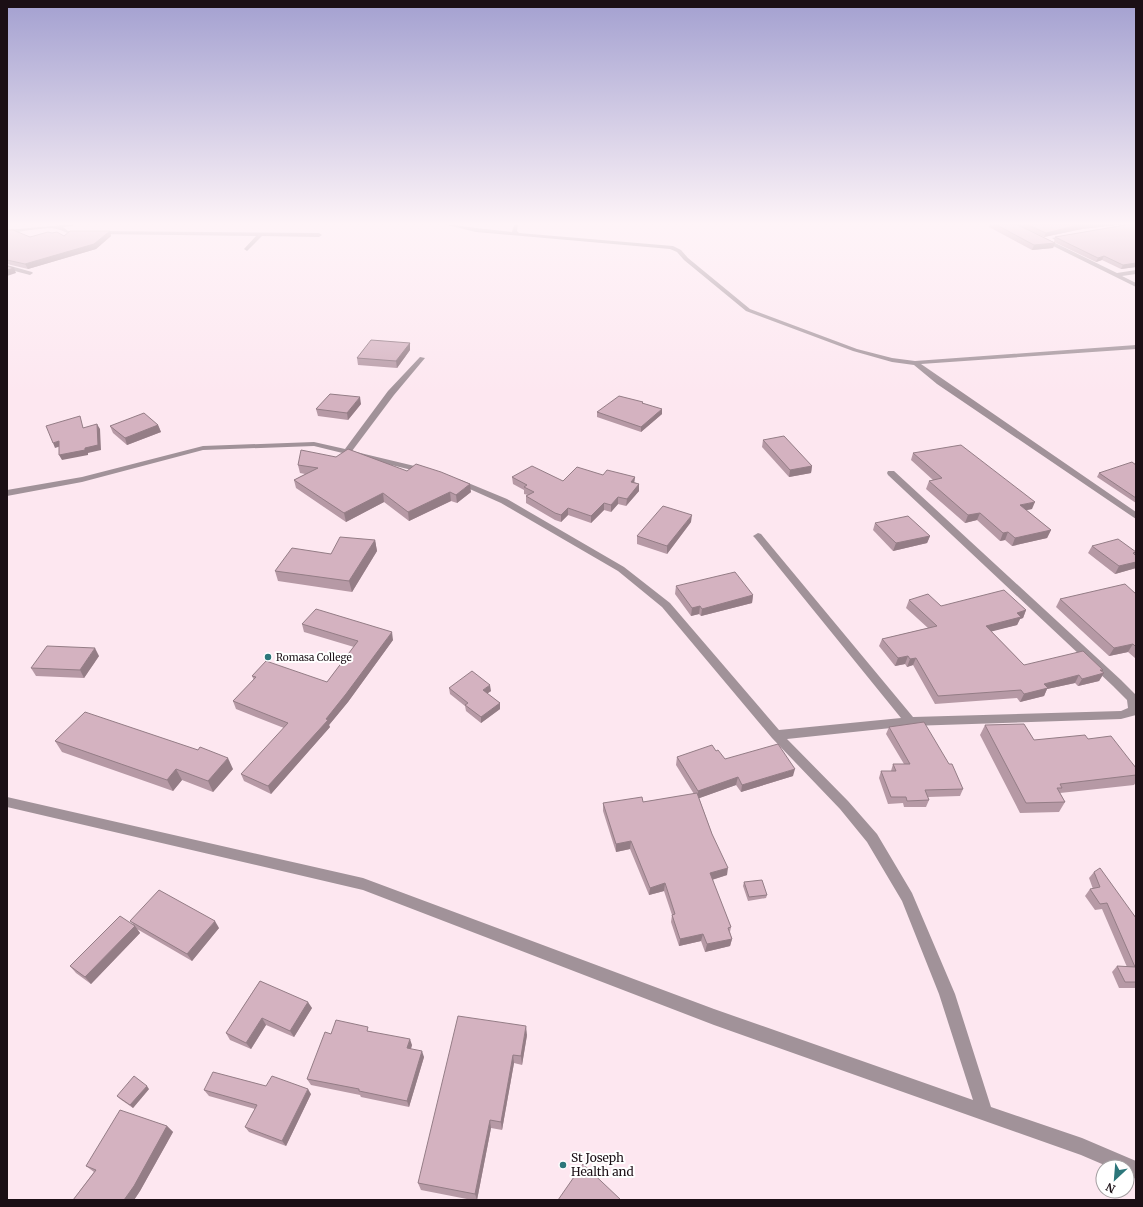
<svg xmlns="http://www.w3.org/2000/svg" width="1143" height="1207" font-family="Merriweather,serif">
<rect width="100%" height="100%" fill="#fde7f0"/>
<g fill="none" stroke-linecap="round" stroke-linejoin="round">
<g fill="#a19299" fill-rule="evenodd">
<path d="M62 225H73V226L63 227 68 231 84 233C75 238 65 231 57 229 49 226 17 232 7 234V230Z"/>
<polygon points="447,225 455,225 476,228 512,232 514,225 518,225 517,231 519,233 673,246 681,250 688,258 750,309 857,349 892,358 915,361 1136,345 1136,349 921,364 1136,512 1136,519 937,384 914,365 892,362 853,351 746,311 684,260 677,252 670,249 476,232"/>
<polygon points="1123,225 1132,225 1055,240 1052,238"/>
<polygon points="99,231 319,233 322,235 319,237 262,236 247,251 244,249 256,236 97,234 96,233"/>
<polygon points="1041,238 1045,238 1117,273 1136,270 1136,274 1122,276 1136,283 1136,287 1041,240"/>
<polygon points="7,265 32,272 33,273 30,275 7,269"/>
<polygon points="420,357 425,358 394,395 352,451 427,469 428,471 427,473 424,473 314,446 203,450 82,482 7,496 7,490 82,477 203,446 314,442 345,449 388,391"/>
<polygon points="888,471 894,471 1121,680 1136,695 1136,715 1121,719 910,726 787,739 848,801 877,834 912,893 955,994 991,1107 1082,1138 1136,1161 1136,1179 1127,1175 1127,1167 1109,1167 1081,1155 714,1025 363,890 7,807 7,797 363,878 714,1009 973,1100 939,994 902,901 867,842 840,809 772,738 662,607 618,571 501,503 454,482 458,479 461,480 507,499 624,567 670,603 779,730 901,718 755,538 753,536 758,533 761,534 913,717 1121,711 1128,708 1127,700 1113,686 888,475 887,473"/>
</g>
</g>
<g fill="#b699a5">
<polygon points="990,224 1125,224 1082,229 1044,237 1023,228 1055,243 1053,248 1032,250 989,227"/>
<polygon points="1136,224 1136,267 1121,269 1102,260 1096,262 1054,242 1055,237"/>
<polygon points="7,230 30,237 52,233 64,236 111,236 96,249 28,269 7,264"/>
<polygon points="410,343 410,350 397,368 358,365 357,358"/>
<polygon points="643,402 642,403 662,414 641,432 597,417 597,412"/>
<polygon points="361,404 348,420 318,416 316,409"/>
<polygon points="158,425 161,432 127,445 113,433 110,426"/>
<polygon points="763,440 812,466 811,473 789,477 762,447"/>
<polygon points="913,453 1032,509 1026,510 1051,530 1047,538 1012,546 1005,540 1000,541 977,520 965,523 926,489 929,481 933,480 911,460"/>
<polygon points="298,465 407,471 471,492 457,503 451,501 409,521 384,502 346,522 296,488 294,480 305,474 300,473"/>
<polygon points="1136,465 1136,503 1097,477 1099,473"/>
<polygon points="603,475 635,477 634,482 639,484 639,491 626,506 618,504 611,512 604,510 591,523 568,515 561,522 555,520 526,503 526,496 528,495 524,494 524,490 513,484 512,477 563,481"/>
<polygon points="691,522 667,554 637,544 637,536"/>
<polygon points="875,523 930,536 927,543 893,551 873,530"/>
<polygon points="375,540 377,551 352,592 278,581 275,571"/>
<polygon points="1092,546 1136,553 1135,555 1136,556 1136,568 1115,574 1088,553"/>
<polygon points="676,586 753,595 752,603 701,616 699,614 691,616 675,594"/>
<polygon points="1136,594 1136,657 1135,658 1128,652 1109,656 1056,607 1060,599"/>
<polygon points="909,600 941,606 1026,610 1023,618 1020,619 1017,625 991,631 1024,665 1102,671 1104,673 1099,681 1078,686 1075,683 1047,689 1044,696 1020,702 1017,698 935,704 913,665 907,667 905,664 895,666 879,646 882,639 928,628 906,608"/>
<polygon points="302,624 393,640 348,702 329,725 330,727 271,794 244,781 241,774 284,728 236,709 233,701 254,680 252,676 327,682 354,647 304,632"/>
<polygon points="99,656 84,678 36,676 31,668"/>
<polygon points="449,688 491,691 487,694 500,703 500,709 481,723 466,711 465,706 450,694"/>
<polygon points="985,725 1034,740 1088,739 1136,768 1136,782 1134,785 1060,793 1065,802 1059,812 1020,813 980,735"/>
<polygon points="889,727 963,789 960,796 928,797 929,800 926,807 904,807 903,803 888,804 879,778 881,771 891,771 893,764 904,764 886,734"/>
<polygon points="55,741 233,769 213,792 182,780 173,791 62,752"/>
<polygon points="716,751 725,759 793,776 741,792 736,785 699,798 727,875 712,880 731,927 730,932 732,939 730,946 705,952 701,941 679,946 671,922 672,915 664,891 649,895 630,849 616,852 603,811 603,803 643,802 694,794 676,765 677,757"/>
<polygon points="1094,872 1136,918 1136,988 1119,988 1112,972 1117,966 1127,967 1102,909 1095,910 1085,896 1090,889 1093,889 1089,878"/>
<polygon points="744,882 767,895 766,898 748,901 743,886"/>
<polygon points="130,921 219,928 192,961 137,929 140,933 91,984 76,973 70,966 133,924"/>
<polygon points="260,981 312,1008 294,1037 266,1025 251,1049 230,1040 226,1033"/>
<polygon points="370,1031 412,1045 411,1049 424,1057 409,1107 361,1097 360,1095 311,1085 307,1079 331,1034"/>
<polygon points="527,1035 522,1065 514,1063 502,1130 491,1128 477,1200 472,1200 421,1190 418,1183"/>
<polygon points="266,1086 311,1094 286,1146 249,1132 245,1127 255,1109 209,1096 204,1090"/>
<polygon points="149,1089 133,1108 120,1099 117,1096"/>
<polygon points="167,1126 173,1132 140,1191 134,1200 73,1200 94,1172 86,1166"/>
</g>
<g fill="#947d86">
<polygon points="1125,224 1082,229 1044,237 1046,233 1083,225"/>
<polygon points="110,231 111,236 96,249 28,269 25,264"/>
<polygon points="1055,243 1053,248 1032,250 1034,245"/>
<polygon points="1104,256 1102,260 1096,262 1098,258"/>
<polygon points="1136,263 1136,267 1121,269 1123,265"/>
<polygon points="14,268 16,273 7,276 7,270"/>
<polygon points="410,343 410,350 397,368 396,361"/>
<polygon points="360,397 361,404 348,420 347,413"/>
<polygon points="662,409 662,414 641,432 641,427"/>
<polygon points="97,424 100,429 101,450 88,453 88,455 62,460 59,455 85,448"/>
<polygon points="158,425 161,432 127,445 125,438"/>
<polygon points="59,441 61,446 55,448 53,443"/>
<polygon points="812,466 811,473 789,477 790,470"/>
<polygon points="635,477 634,484 631,482"/>
<polygon points="470,484 471,492 457,503 456,495"/>
<polygon points="639,484 639,491 626,506 627,499"/>
<polygon points="450,492 451,501 409,521 408,512"/>
<polygon points="383,493 384,502 346,522 344,513"/>
<polygon points="618,497 618,504 611,512 611,505"/>
<polygon points="1035,502 1032,509 1017,512 1020,505"/>
<polygon points="604,503 604,510 591,523 591,516"/>
<polygon points="568,508 568,515 561,522 561,515"/>
<polygon points="980,513 977,520 965,523 968,515"/>
<polygon points="692,515 691,522 667,554 667,546"/>
<polygon points="1051,530 1047,538 1012,546 1015,538"/>
<polygon points="1008,532 1005,540 1000,541 1003,533"/>
<polygon points="930,536 927,543 893,551 896,543"/>
<polygon points="375,540 377,551 352,592 349,581"/>
<polygon points="1136,562 1136,568 1115,574 1119,566"/>
<polygon points="753,595 752,603 701,616 702,609"/>
<polygon points="700,606 699,614 691,616 692,608"/>
<polygon points="1026,610 1023,618 1020,619 1017,625 982,634 986,626 1017,613"/>
<polygon points="392,632 393,640 348,702 329,725 330,727 271,794 268,786 326,719"/>
<polygon points="1133,644 1128,652 1109,656 1114,648"/>
<polygon points="95,648 99,656 84,678 80,670"/>
<polygon points="908,656 905,664 895,666 898,658"/>
<polygon points="916,658 913,665 907,667 910,659"/>
<polygon points="1100,670 1103,670 1100,674 1104,673 1099,681 1078,686 1082,679"/>
<polygon points="1079,675 1075,683 1047,689 1044,696 1020,702 1024,694 1044,684"/>
<polygon points="490,685 491,691 483,696 483,690"/>
<polygon points="500,703 500,709 481,723 481,717"/>
<polygon points="228,758 233,769 213,792 208,781"/>
<polygon points="176,769 182,780 173,791 167,780"/>
<polygon points="795,769 793,776 741,792 742,785"/>
<polygon points="738,777 736,785 697,799 698,791"/>
<polygon points="631,841 630,849 616,852 616,844"/>
<polygon points="728,868 727,875 708,881 710,873"/>
<polygon points="665,883 664,891 649,895 650,888"/>
<polygon points="215,921 219,928 192,961 187,954"/>
<polygon points="135,926 140,933 91,984 85,977"/>
<polygon points="703,934 701,941 679,946 680,939"/>
<polygon points="732,939 730,946 705,952 707,944"/>
<polygon points="308,1002 312,1008 294,1037 290,1031"/>
<polygon points="262,1018 266,1025 251,1049 246,1043"/>
<polygon points="526,1026 527,1035 522,1065 521,1056"/>
<polygon points="410,1039 412,1045 409,1054 407,1048"/>
<polygon points="422,1051 424,1057 409,1107 407,1101"/>
<polygon points="513,1055 514,1063 502,1130 501,1122"/>
<polygon points="147,1086 149,1089 133,1108 130,1105"/>
<polygon points="308,1089 311,1094 286,1146 282,1141"/>
<polygon points="490,1120 491,1128 477,1200 475,1194"/>
<polygon points="167,1126 173,1132 140,1191 134,1200 124,1200"/>
</g>
<g fill="#d4b2c0" stroke="#947d86">
<polygon points="995,224 1016,224 1055,243 1034,245"/>
<polygon points="1026,224 1083,224 1046,233"/>
<polygon points="1131,224 1136,224 1136,263 1123,265 1104,256 1098,258 1055,237"/>
<polygon points="7,230 13,230 30,237 48,232 52,233 57,232 64,236 70,231 110,231 94,244 25,264 7,260"/>
<polygon points="7,266 14,268 7,270"/>
<polygon points="371,340 410,343 396,361 357,358"/>
<polygon points="330,394 360,397 347,413 316,409"/>
<polygon points="619,396 643,402 642,403 662,409 641,427 597,412"/>
<polygon points="144,413 158,425 125,438 110,426"/>
<polygon points="80,416 83,428 97,424 98,445 85,448 85,450 59,455 59,441 53,443 46,426"/>
<polygon points="784,436 812,466 790,470 763,440"/>
<polygon points="961,445 1035,502 1020,505 1051,530 1015,538 1008,532 1003,533 980,513 968,515 929,481 942,478 913,453"/>
<polygon points="348,449 407,471 416,464 441,472 470,484 456,495 450,492 408,512 383,493 344,513 294,480 318,468 298,465 301,450 336,457"/>
<polygon points="1132,462 1136,465 1136,498 1099,473"/>
<polygon points="532,466 563,481 577,467 603,475 607,470 635,477 631,482 639,484 627,499 618,497 611,505 604,503 591,516 568,508 561,515 555,513 526,496 534,492 524,487 527,485 512,477"/>
<polygon points="663,506 692,515 667,546 637,536"/>
<polygon points="908,516 930,536 896,543 875,523"/>
<polygon points="340,537 375,540 349,581 275,571 292,548 331,554"/>
<polygon points="1118,539 1136,552 1133,553 1136,556 1136,562 1119,566 1092,546"/>
<polygon points="735,572 753,595 702,609 700,606 692,608 676,586"/>
<polygon points="1125,584 1136,594 1136,647 1133,644 1114,648 1060,599"/>
<polygon points="1004,590 1026,610 1017,613 1021,617 986,626 1024,665 1083,651 1103,670 1100,670 1104,673 1082,679 1079,675 1044,684 1048,688 1024,694 1021,690 938,696 916,658 910,659 908,656 898,658 882,639 937,626 909,600 928,594 941,606"/>
<polygon points="316,609 392,632 346,694 326,719 328,720 268,786 241,774 288,723 233,701 256,677 252,676 266,661 327,682 358,641 302,624"/>
<polygon points="47,646 95,648 80,670 31,668"/>
<polygon points="472,671 490,685 483,690 500,703 481,717 465,705 468,703 449,688"/>
<polygon points="85,712 198,750 200,747 228,758 208,781 176,769 167,780 55,741"/>
<polygon points="924,722 949,764 952,764 963,789 925,790 929,800 907,801 906,797 891,797 881,771 896,771 893,764 910,764 889,727"/>
<polygon points="1024,724 1034,740 1085,735 1088,739 1111,736 1136,768 1136,775 1060,784 1062,788 1057,788 1065,802 1026,803 985,725"/>
<polygon points="778,744 795,769 742,785 738,777 698,791 677,757 712,745 716,751 718,750 725,759"/>
<polygon points="697,793 712,834 728,868 710,873 731,927 728,928 732,939 707,944 703,934 680,939 672,915 675,914 665,883 650,888 631,841 616,844 603,803 642,797 643,802"/>
<polygon points="1100,868 1136,918 1136,982 1125,982 1117,966 1135,967 1107,903 1100,904 1090,889 1100,887 1094,872"/>
<polygon points="762,880 767,895 749,897 744,882"/>
<polygon points="159,890 215,921 187,954 130,921"/>
<polygon points="120,916 135,926 85,977 70,966"/>
<polygon points="260,981 308,1002 290,1031 262,1018 246,1043 226,1033"/>
<polygon points="458,1016 526,1026 521,1056 513,1055 501,1122 490,1120 475,1194 418,1183"/>
<polygon points="336,1020 368,1027 367,1031 410,1039 407,1048 422,1051 407,1101 359,1091 359,1089 307,1079 325,1032 331,1034"/>
<polygon points="213,1072 266,1086 272,1076 308,1089 282,1141 245,1127 257,1105 204,1090"/>
<polygon points="134,1076 147,1086 130,1105 117,1096"/>
<polygon points="120,1110 167,1126 134,1186 124,1200 73,1200 96,1170 86,1166"/>
<polygon points="583,1164 621,1200 558,1200"/>
</g>
<linearGradient id="sky" x2="0" y2="1"><stop stop-color="#a3a0d0"/><stop offset="0.57" stop-color="#fef4f8"/><stop offset="1" stop-color="#fef4f8" stop-opacity="0"/></linearGradient>
<rect width="1143" height="393" fill="url(#sky)"/>
<g fill="#2c767a" stroke="#fff" stroke-width="1.5">
<circle cx="268" cy="657" r="4"/>
<circle cx="563" cy="1165" r="4"/>
</g>
<g text-anchor="middle" stroke-width="4" stroke-linejoin="round" paint-order="stroke">
<g font-size="10" fill="#1b0f15" stroke="#fff" text-anchor="start">
<text x="276" y="661">Romasa College</text>
</g>
<g font-size="12" fill="#1b0f15" stroke="#fff" text-anchor="start">
<text x="571" y="1162">St Joseph<tspan x="571" dy="14">Health and</tspan></text>
</g>
</g>
<rect width="1143" height="1207" fill="none" stroke="#1b0f15" stroke-width="16"/>
<g transform="translate(1115 1179) rotate(206)"><circle r="19" fill="#ffffff" stroke="#a49fa1"/>
<path d="M0-3L7 15L0 10L-7 15Z" fill="#2c767a"/>
<text y="-6" font-size="11" font-weight="bold" text-anchor="middle" fill="#1b0f15">N</text>
</g>
</svg>
